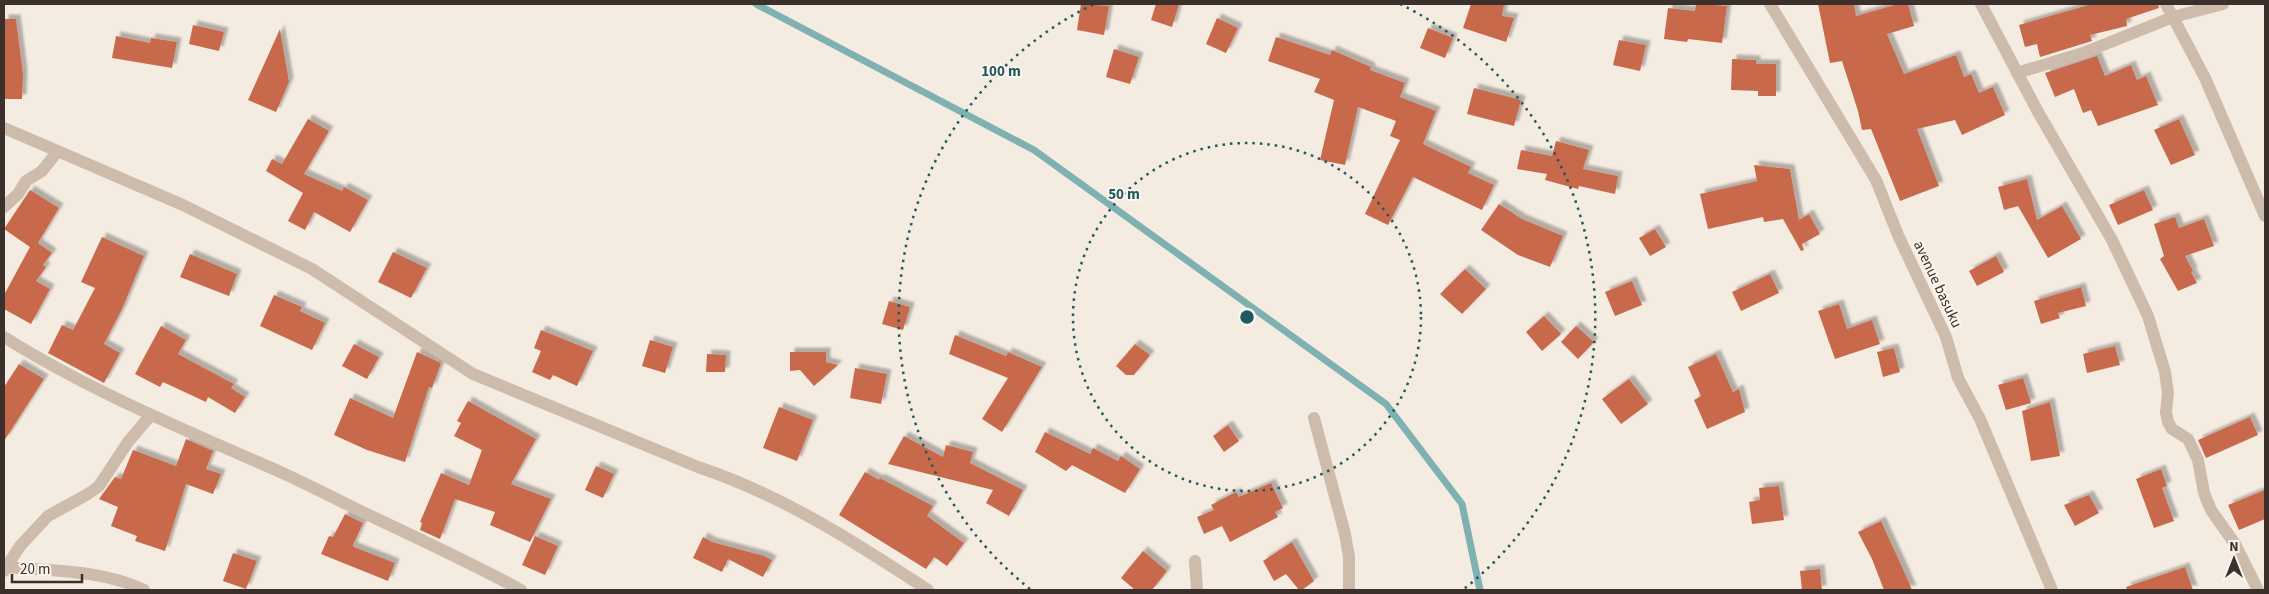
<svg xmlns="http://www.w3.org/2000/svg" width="2269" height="594" font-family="'Source Sans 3',sans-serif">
<defs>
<filter id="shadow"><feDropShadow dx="4.5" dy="-4.5" stdDeviation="1" flood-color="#0004"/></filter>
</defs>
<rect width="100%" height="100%" fill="#f4ebe1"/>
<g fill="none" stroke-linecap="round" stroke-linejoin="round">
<polyline stroke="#7fb0b2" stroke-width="7" points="756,4 1034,150 1386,404 1462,504 1480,590"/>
</g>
<g fill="#c8694b" filter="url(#shadow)">
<polygon points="1081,4 1109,6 1104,35 1077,30"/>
<polygon points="1156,4 1179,4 1172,27 1151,20"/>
<polygon points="1471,4 1504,4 1502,16 1514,18 1506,42 1463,28"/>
<polygon points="1696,4 1727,6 1722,43 1688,39 1687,42 1664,39 1668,8 1695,11"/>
<polygon points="1818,4 1854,4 1856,16 1898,4 1908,4 1914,26 1887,34 1904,74 1956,55 1964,77 1971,74 1979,93 1993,87 2005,115 1962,135 1955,120 1917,129 1939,186 1900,201 1871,129 1862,130 1858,111 1842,61 1830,63"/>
<polygon points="2092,4 2158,4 2159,8 2126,19 2127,26 2090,35 2092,41 2040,57 2037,44 2025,47 2019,25"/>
<polygon points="1217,18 1238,28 1226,53 1206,44"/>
<polygon points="4,19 16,19 23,74 22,99 4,99"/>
<polygon points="193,25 224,32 219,51 189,44"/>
<polygon points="1428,28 1453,38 1445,58 1420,48"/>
<polygon points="280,29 289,82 276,112 248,100"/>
<polygon points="116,36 150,43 151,38 177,42 172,68 112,58"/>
<polygon points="1276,37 1330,55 1332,50 1371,67 1370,70 1405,83 1400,97 1436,111 1423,144 1471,167 1468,173 1494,185 1482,210 1413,177 1388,225 1365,214 1400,140 1390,136 1396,121 1358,107 1345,165 1320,160 1334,100 1314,92 1320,79 1268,61"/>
<polygon points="1619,40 1646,45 1640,71 1613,65"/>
<polygon points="1114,49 1139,57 1130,84 1106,77"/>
<polygon points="2097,56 2105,76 2131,65 2137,80 2146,76 2158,105 2098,126 2091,110 2083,113 2074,89 2055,97 2045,73"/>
<polygon points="1732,59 1756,60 1756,64 1776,64 1776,96 1758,96 1758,91 1731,90"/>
<polygon points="1474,88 1521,100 1514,126 1467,114"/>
<polygon points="308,119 329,131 304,174 342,191 344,187 368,200 350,232 314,212 305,230 288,221 303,193 266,171 272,159 282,164"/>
<polygon points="2179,119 2195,155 2171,165 2154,130"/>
<polygon points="1556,141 1589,150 1583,169 1618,176 1615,194 1579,186 1578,189 1545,180 1547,174 1517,169 1521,150 1552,156"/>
<polygon points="1754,165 1790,169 1799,220 1809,214 1820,234 1802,244 1804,250 1801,251 1783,219 1764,222 1763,217 1708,229 1700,194 1757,181"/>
<polygon points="2027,179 2037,220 2062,206 2081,239 2048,258 2018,206 2004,210 1998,187"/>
<polygon points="30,190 59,208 38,243 52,253 43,265 46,267 36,281 50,289 31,324 4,309 4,295 30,247 4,229"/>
<polygon points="2144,190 2153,210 2118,225 2109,205"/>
<polygon points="1499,204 1522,219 1563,236 1550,267 1518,255 1481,230"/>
<polygon points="2175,217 2179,228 2204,219 2214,246 2185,256 2193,271 2191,272 2197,283 2178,291 2160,259 2164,256 2154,224"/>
<polygon points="1655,229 1666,247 1650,256 1639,238"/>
<polygon points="102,237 144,256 122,309 104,344 120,353 104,383 48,353 62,325 73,330 95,288 81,282"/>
<polygon points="393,252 427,268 411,298 378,282"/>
<polygon points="190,254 237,274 229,296 180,277"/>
<polygon points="1996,256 2004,272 1977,286 1969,271"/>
<polygon points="1465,269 1486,289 1462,314 1440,294"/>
<polygon points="1770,274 1779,293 1741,311 1732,292"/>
<polygon points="1632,281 1642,305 1615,316 1605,292"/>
<polygon points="2081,287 2086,306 2058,313 2060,318 2041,324 2034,301"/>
<polygon points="274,295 302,307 300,311 325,323 312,350 260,326"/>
<polygon points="889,301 910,307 903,330 882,324"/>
<polygon points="1839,304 1847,329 1872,320 1880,344 1835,359 1818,311"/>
<polygon points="1544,316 1561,334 1542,351 1526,332"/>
<polygon points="161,326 186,340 178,354 234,384 231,388 245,397 235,413 208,397 206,402 163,382 160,387 135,374"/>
<polygon points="1576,326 1594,342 1578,359 1561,342"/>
<polygon points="541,330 593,351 577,386 553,375 550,380 532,372 541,351 534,348"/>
<polygon points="955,335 1006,356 1008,352 1042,367 1002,432 982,419 1008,378 949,354"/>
<polygon points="650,340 673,347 665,373 642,366"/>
<polygon points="354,344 379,357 367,379 342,366"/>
<polygon points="1135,344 1150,355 1134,375 1126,375 1116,366"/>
<polygon points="2115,346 2120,365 2087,373 2083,354"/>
<polygon points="1894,348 1900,372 1883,377 1877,352"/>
<polygon points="417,352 441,363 432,388 429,387 405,462 367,450 334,435 350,398 393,418"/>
<polygon points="790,352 826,352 826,362 838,365 814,386 800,370 790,371"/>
<polygon points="707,354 726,355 725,372 706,372"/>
<polygon points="1716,354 1733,392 1739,389 1745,412 1707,429 1694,400 1701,396 1688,367"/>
<polygon points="19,364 44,379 4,441 4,387"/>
<polygon points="855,368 887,374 881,404 850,398"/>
<polygon points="2023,378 2031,403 2006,410 1998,385"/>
<polygon points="1629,379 1648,404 1621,424 1602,399"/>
<polygon points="468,401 536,439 511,484 551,499 530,542 490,525 495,512 455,499 440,539 420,530 422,523 420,522 441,473 469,485 482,450 454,436 461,423 457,421"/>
<polygon points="2050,402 2060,456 2031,461 2022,411"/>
<polygon points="779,407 813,420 797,461 763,448"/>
<polygon points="2250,417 2258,435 2206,458 2198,440"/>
<polygon points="1228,425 1239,441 1224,452 1213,436"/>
<polygon points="1045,432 1090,454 1093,448 1118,461 1121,456 1140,469 1125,493 1072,465 1066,471 1035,452"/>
<polygon points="904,436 943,457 946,445 973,452 970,463 1023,490 1009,516 986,503 993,490 888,464"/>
<polygon points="186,439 213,451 206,469 221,474 213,494 186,484 165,551 135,541 137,536 111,526 118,507 99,499 115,477 121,479 133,450 176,466"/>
<polygon points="596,466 614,474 603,498 585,490"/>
<polygon points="2161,469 2167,486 2162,488 2174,521 2154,528 2136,479"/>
<polygon points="865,472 879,480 880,478 933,506 927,516 964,543 947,566 934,557 926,569 839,515"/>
<polygon points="1271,483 1283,508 1275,512 1278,517 1230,542 1222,526 1204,534 1197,517 1214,510 1211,505 1236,492 1239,497"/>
<polygon points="1779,486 1784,520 1752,524 1749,502 1760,500 1759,488"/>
<polygon points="2265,490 2265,519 2239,530 2228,505"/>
<polygon points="2089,495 2099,513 2075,526 2064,505"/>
<polygon points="345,514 363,523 353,545 354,547 395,563 388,581 321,554 329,536 333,537"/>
<polygon points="1881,521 1903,569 1912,590 1884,590 1872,559 1858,532"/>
<polygon points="535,536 558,546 545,575 522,565"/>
<polygon points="703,537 712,542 764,556 772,560 763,577 728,559 722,572 693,558"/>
<polygon points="1292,542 1314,581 1302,590 1299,590 1286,574 1274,581 1263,561"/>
<polygon points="1143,551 1167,571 1152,590 1135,590 1121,578"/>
<polygon points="233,553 257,561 246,589 223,581"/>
<polygon points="2185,567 2193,590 2127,590 2126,587"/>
<polygon points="1820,569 1822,590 1802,590 1800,571"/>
</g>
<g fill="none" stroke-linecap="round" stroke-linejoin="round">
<g stroke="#cdbbac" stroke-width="12">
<polyline points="1770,4 1876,180 1898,235 1946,337 1958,378 1980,419 2052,590"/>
<polyline points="1981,4 2038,112 2112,240 2148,316 2165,372 2168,393 2166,412 2168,422 2172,429 2188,439 2198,460 2204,493 2211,510 2235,544 2258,590"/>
<polyline points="2166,4 2205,78 2265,216"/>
<polyline points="2017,73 2083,53 2173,17 2223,4"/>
<path d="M4 128 183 205 312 269 473 374 698 467C782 495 855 542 928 590"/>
<polyline points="4,207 18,194 26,181 42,171 57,152"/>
<path d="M4 337C90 391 183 429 276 470 309 485 342 502 375 518 424 541 473 564 521 590"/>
<polyline points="1314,418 1345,534 1349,557 1349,590"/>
<polyline points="1195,561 1197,590"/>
<path d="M8 567C53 571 103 570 144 590"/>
<polyline points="4,571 20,546 48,516 88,494 99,486 128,442 150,416"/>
</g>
</g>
<g fill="none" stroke="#1f5a5e" stroke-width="2.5" stroke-dasharray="2.5 5">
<circle cx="1247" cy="317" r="174"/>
<path d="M1030 589A348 348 0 0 1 1094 4M1400 4A348 348 0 0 1 1464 589"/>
</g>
<g text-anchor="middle" stroke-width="4" stroke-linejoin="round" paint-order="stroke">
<g font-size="15" fill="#3b302b" stroke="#fbf5ee">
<text transform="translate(1938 284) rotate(65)" y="5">avenue basuku</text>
</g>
</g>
<circle cx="1247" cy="317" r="8" fill="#1f5a5e" stroke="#fbf5ee" stroke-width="2.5"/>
<g font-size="15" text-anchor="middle" font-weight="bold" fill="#1f5a5e" stroke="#fbf5ee" stroke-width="4" stroke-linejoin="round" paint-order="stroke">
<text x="1001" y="76">100 m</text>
<text x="1124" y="199">50 m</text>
</g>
<rect width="2269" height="594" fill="none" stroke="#3b302b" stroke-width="10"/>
<g transform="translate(2234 559)" stroke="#fbf5ee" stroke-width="4" paint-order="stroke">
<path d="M0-4L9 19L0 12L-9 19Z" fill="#3b302b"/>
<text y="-8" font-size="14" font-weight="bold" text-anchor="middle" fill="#3b302b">N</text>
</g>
<path d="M12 574v8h70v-8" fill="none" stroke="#3b302b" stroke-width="2.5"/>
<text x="20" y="574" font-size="15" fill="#3b302b" stroke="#fbf5ee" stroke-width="4" paint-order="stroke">20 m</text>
</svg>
